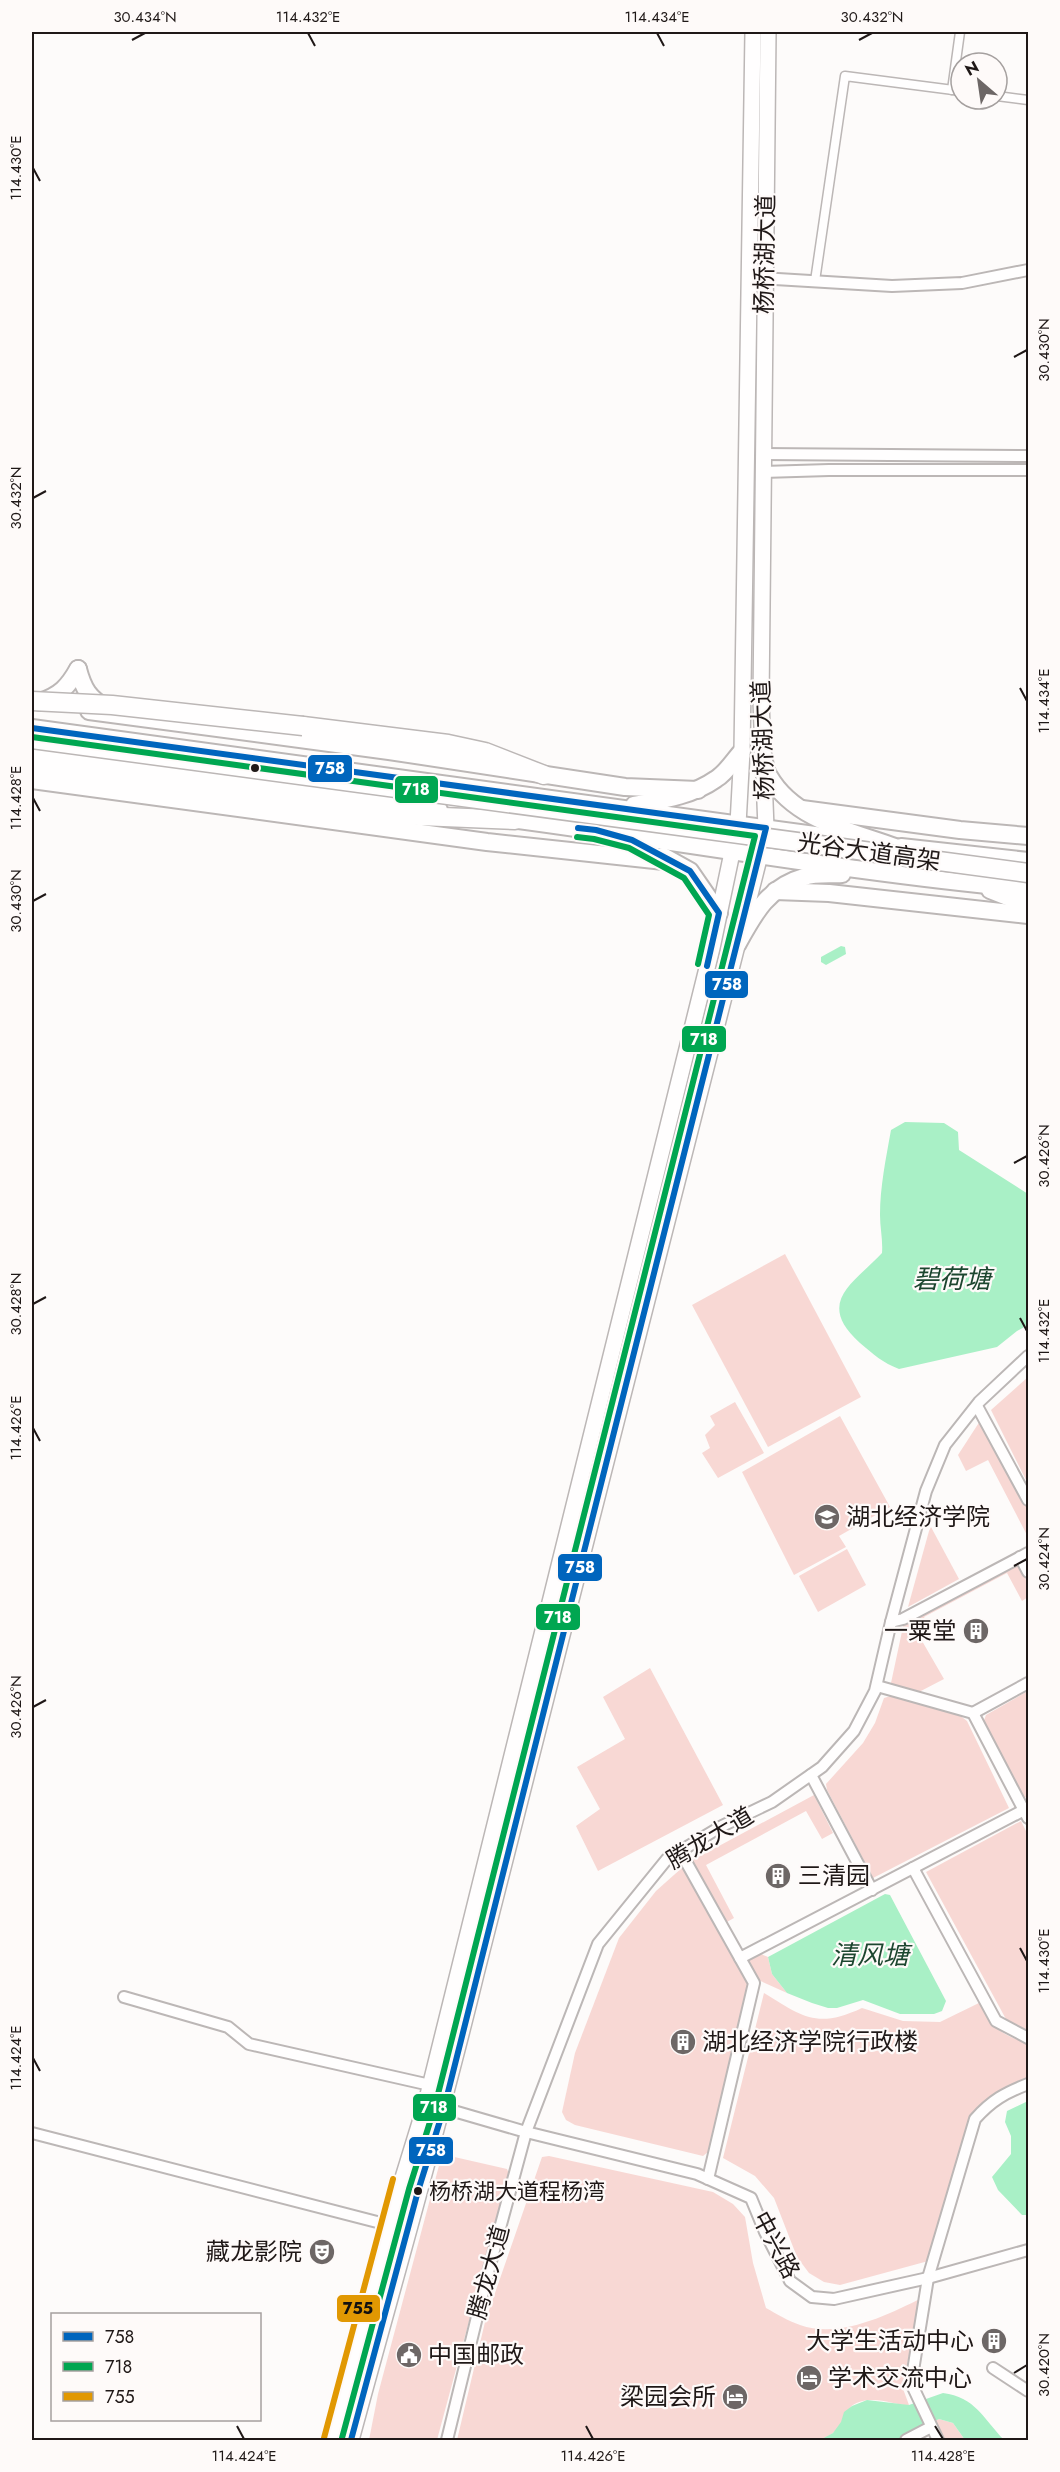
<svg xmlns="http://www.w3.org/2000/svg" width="1060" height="2472" font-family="Jost,'Noto Sans SC',sans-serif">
<rect width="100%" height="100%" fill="#fdfbfa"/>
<g fill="#f8d8d4">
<polygon points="785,1254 861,1397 768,1447 692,1305"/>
<polygon points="1028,1377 1028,1484 991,1410"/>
<polygon points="735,1402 764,1453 718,1478 702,1453 710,1448 705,1435 715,1425 710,1416"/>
<polygon points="840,1416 890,1507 839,1536 846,1547 794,1575 742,1472"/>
<polygon points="980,1421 1028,1508 1028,1537 988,1460 966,1471 958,1455"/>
<polygon points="931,1527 959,1579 908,1607 929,1531"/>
<polygon points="847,1549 866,1585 818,1612 799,1576"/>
<polygon points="1018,1564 1028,1584 1028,1597 1022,1601 1007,1573 924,1617 930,1628 918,1634 944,1679 917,1693 891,1683 904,1622"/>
<polygon points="650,1668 723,1805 598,1871 576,1826 600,1809 577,1767 625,1739 603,1697"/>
<polygon points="1028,1691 1028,1798 1019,1796 983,1723 986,1715"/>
<polygon points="894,1695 958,1714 967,1721 1009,1808 873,1878 827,1790 826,1784 863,1743 875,1723 884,1698"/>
<polygon points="814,1795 833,1833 822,1839 806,1811 706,1865 734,1918 725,1923 691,1861"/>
<polygon points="1021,1821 1028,1835 1028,2032 1007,2021 926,1872"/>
<polygon points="684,1866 749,1983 708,2152 703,2156 575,2125 566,2120 562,2112 575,2053 619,1938 656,1891"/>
<polygon points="761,1954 768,1957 772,1974 787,1993 756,1979 749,1965 750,1960"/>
<path d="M764 1993C803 2017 817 2029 862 2008L903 2021 940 2022 981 2002C995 2030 999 2034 1028 2043V2080L1010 2085 991 2097 971 2116 932 2260 840 2285 824 2282 809 2273 797 2257 774 2198 755 2176 723 2158Z"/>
<polygon points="450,2156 507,2169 510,2176 490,2243 437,2440 369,2440 378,2394 441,2158"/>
<path d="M549 2156 713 2192 733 2204 745 2217 753 2263 766 2308C777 2314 788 2321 800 2325 840 2339 887 2315 922 2298L902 2386 909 2405C895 2405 884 2399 870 2400 841 2402 848 2421 833 2433 829 2436 824 2438 820 2440H457L485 2322 542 2157Z"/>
<polygon points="939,2419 953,2423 965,2440 944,2440 934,2421"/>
</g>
<g fill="#a9f0c6">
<polygon points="841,946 845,947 846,954 826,965 821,962 821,957"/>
<path d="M905 1122 944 1123 958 1132 959 1150 1028 1194V1325L1017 1331 997 1347 899 1369C883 1363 873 1354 860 1343 815 1302 853 1284 882 1253 883 1240 880 1228 880 1215 880 1187 886 1158 891 1130Z"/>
<polygon points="885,1894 890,1895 946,2001 942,2011 934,2014 900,2014 863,2000 837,2008 828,2008 812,2003 787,1993 772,1974 768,1957"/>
<polygon points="1028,2101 1028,2215 1022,2215 998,2190 992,2177 1011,2154 1011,2136 1005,2122 1007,2111"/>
<path d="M943 2393C975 2397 983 2418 1004 2440H965L953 2423 939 2419 896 2440H820L833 2433 841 2422 844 2412 852 2406 867 2400 909 2405Z"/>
</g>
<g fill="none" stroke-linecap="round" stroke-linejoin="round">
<g stroke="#bcb7b6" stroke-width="11">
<g id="pedestrian">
<polyline points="952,90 960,32"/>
<polyline points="997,96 1028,100"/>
<polyline points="815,281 845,76 961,91"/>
</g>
</g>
<g stroke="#bcb7b6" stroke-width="14">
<g id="minor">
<polyline points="760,278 892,286 962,283 1028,270"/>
<polyline points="763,454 1028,456"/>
<polyline points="763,472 829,470 1028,470"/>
<polyline points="977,1406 1028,1500"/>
<polyline points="1020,1557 1028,1572"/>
<polyline points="891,1622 903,1619 1028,1553"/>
<polyline points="877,1686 973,1713 1028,1818"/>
<polyline points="973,1713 1028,1683"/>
<polyline points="811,1775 872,1890"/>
<polyline points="680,1851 754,1983 708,2179"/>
<polyline points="913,1868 996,2021 1028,2038"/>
<polyline points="740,1958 1028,1808"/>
<polyline points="124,1997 228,2027 249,2044 430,2085"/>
<polyline points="426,2103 526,2132 697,2174 751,2198 765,2232 790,2281 812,2297 834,2299 928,2278 1028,2250"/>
<polyline points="32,2133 408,2230"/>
<polyline points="993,2368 1028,2391"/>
<polyline points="447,2440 486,2280 526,2132 598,1944 667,1859 722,1826 772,1802 822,1767 854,1731 875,1691 891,1622 926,1491 945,1445 979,1402 1028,1356"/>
<polyline points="906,2440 931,2427"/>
<path d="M938 2440 911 2383 928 2278 975 2119C992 2100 1005 2093 1028 2084"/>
</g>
</g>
<g stroke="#bcb7b6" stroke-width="18">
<g id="secondary">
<polyline points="766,828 761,701 768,32"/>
<polyline points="333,2440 402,2181 426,2103 712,948 738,824 742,751 753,32"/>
<path d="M351 2440C393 2285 438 2131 476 1974L760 855"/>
</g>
</g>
<g stroke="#bcb7b6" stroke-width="20">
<g id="primary">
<path d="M78 669C83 688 89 699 107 708"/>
<path d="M40 702C60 695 68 687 78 669"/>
<polyline points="89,711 389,751 625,787 698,790"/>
<polyline points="32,728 837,838"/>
<path d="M762 749C764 758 764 769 769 776 794 820 851 831 895 847"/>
<polyline points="32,757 439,810"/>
<polyline points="32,780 487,842 673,862"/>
<path d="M634 805C662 800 692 796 716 779 726 773 734 760 742 751"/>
<polyline points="802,809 960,830 1028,836"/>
<path d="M503 818C678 841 852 873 1028 889"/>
<polyline points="901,847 1028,861"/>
<polyline points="663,856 690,871 719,913"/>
<polyline points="990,890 1028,905"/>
<polyline points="775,891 829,893 1028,915"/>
<path d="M737 945C754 914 768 887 804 877 815 873 830 875 842 874"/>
</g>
</g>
<g stroke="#bcb7b6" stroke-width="21">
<g id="trunk">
<polyline points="303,726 448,744 485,752 544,775"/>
<polyline points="32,771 395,815 515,820"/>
</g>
</g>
<use href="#pedestrian" stroke="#fffefe" stroke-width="8"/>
<use href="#minor" stroke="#fffefe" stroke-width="10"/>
<use href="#secondary" stroke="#fffefe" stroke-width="15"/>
<use href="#primary" stroke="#fffefe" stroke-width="16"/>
<use href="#trunk" stroke="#fffefe" stroke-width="18"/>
<g stroke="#bcb7b6" stroke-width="21" stroke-linecap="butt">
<g id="trunk-bridge">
<polyline points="32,701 112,705 303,726"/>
<polyline points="32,739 1028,873"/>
</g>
</g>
<use href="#trunk-bridge" stroke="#fffefe" stroke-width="18"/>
<g stroke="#fefaf9" stroke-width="10">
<g id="bus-1">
<polyline points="32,728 766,828 444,2108 418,2191 351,2440"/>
<polyline points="578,828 596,830 632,840 690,871 719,913 707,966"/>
</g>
</g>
<g stroke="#fefaf9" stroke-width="10">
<g id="bus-2">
<polyline points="32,737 755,836 435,2106 409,2189 342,2438"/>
<polyline points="577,837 594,839 629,848 684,878 709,915 698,964"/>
</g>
</g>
<g stroke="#fefaf9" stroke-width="10">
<polyline id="bus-3" points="324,2438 393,2179"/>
</g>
<use href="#bus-1" stroke="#0065bd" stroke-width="6"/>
<use href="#bus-2" stroke="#00a651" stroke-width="6"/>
<use href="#bus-3" stroke="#e19802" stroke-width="6"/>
</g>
<path fill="none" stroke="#1f1817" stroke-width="2" d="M308 33 315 46M657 33 664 46M132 40 145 33M859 40 872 33M33 168 40 181M1014 357 1027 350M33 498 46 491M1020 688 1027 701M33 798 40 811M33 901 46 894M1014 1163 1027 1156M33 1304 46 1297M1020 1318 1027 1331M33 1428 40 1441M1014 1566 1027 1559M33 1707 46 1700M1020 1948 1027 1961M33 2058 40 2071M1014 2373 1027 2365M237 2426 244 2439M586 2426 593 2439M935 2426 943 2439"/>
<defs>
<g id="university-disc" transform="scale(1.35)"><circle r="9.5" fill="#6d6766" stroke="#fefaf9"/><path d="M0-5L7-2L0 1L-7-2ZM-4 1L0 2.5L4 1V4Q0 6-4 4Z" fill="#fff"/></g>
<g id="building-disc" transform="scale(1.35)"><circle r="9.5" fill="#6d6766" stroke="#fefaf9"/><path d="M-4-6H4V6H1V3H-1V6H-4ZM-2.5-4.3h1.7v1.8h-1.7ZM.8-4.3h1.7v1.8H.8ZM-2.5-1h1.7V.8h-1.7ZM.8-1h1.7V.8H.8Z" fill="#fff"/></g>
<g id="theatre-disc" transform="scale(1.35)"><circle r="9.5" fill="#6d6766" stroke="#fefaf9"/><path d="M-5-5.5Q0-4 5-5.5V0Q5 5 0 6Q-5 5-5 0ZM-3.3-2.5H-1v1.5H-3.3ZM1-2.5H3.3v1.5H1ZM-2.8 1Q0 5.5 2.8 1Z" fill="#fff"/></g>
<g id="civic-disc" transform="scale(1.35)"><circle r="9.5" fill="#6d6766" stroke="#fefaf9"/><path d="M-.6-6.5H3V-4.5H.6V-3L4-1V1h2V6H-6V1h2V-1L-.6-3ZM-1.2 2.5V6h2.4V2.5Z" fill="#fff"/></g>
<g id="hotel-disc" transform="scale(1.35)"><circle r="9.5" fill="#6d6766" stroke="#fefaf9"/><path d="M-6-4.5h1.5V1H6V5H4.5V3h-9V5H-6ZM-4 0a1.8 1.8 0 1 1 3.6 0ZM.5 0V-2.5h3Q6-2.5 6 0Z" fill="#fff"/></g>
</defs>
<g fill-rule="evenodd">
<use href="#university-disc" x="827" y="1517"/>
<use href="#building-disc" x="976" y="1631"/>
<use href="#building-disc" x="778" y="1876"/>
<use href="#building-disc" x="683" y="2042"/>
<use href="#theatre-disc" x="322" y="2252"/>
<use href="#building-disc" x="994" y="2341"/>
<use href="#civic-disc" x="409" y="2355"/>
<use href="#hotel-disc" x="809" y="2378"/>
<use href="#hotel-disc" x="735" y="2397"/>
</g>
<g fill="#1f1817" stroke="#fefaf9" stroke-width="2">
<circle cx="255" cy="768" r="5"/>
<circle cx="418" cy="2191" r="5"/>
</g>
<g text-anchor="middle" stroke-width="4.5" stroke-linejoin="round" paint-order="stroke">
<g font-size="22" fill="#1f1817" stroke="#fefaf9" text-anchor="start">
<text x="429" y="2199">杨桥湖大道程杨湾</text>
</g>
<g font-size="24" fill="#1f1817" stroke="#fefaf9">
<text transform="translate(765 254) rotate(-89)" y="8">杨桥湖大道</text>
<text transform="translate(763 740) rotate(-92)" y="8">杨桥湖大道</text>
<text transform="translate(869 852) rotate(8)" y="8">光谷大道高架</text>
<text transform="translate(710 1838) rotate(-31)" y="8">腾龙大道</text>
<text transform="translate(776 2245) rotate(62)" y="8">中兴路</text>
<text transform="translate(489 2272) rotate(-75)" y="8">腾龙大道</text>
</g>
<g font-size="24" fill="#1f1817" stroke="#fefaf9" text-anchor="start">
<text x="846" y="1525">湖北经济学院</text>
<text x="956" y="1639" text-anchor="end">一粟堂</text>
<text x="798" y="1884">三清园</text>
<text x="702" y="2050">湖北经济学院行政楼</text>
<text x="302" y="2260" text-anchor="end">藏龙影院</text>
<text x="974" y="2349" text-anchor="end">大学生活动中心</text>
<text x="428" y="2363">中国邮政</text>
<text x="828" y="2386">学术交流中心</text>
<text x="716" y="2405" text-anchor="end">梁园会所</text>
</g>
<g font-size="26" font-style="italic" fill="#1c462f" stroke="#fefaf9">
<text x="952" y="1288">碧荷塘</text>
<text x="870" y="1964">清风塘</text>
</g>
</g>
<g stroke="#fefaf9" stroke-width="2">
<rect x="307" y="754" width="46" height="29" rx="6" fill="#0065bd"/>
<rect x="394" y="775" width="45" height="29" rx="6" fill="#00a651"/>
<rect x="704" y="970" width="45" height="29" rx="6" fill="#0065bd"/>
<rect x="681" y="1025" width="46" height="28" rx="6" fill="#00a651"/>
<rect x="557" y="1553" width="46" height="29" rx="6" fill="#0065bd"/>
<rect x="535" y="1603" width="46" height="28" rx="6" fill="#00a651"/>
<rect x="412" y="2093" width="45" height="29" rx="6" fill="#00a651"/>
<rect x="408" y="2136" width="46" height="29" rx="6" fill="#0065bd"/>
<rect x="336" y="2294" width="45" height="29" rx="6" fill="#e19802"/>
</g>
<g font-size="16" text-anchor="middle" font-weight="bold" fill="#fff">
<text x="330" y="774">758</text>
<text x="416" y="795">718</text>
<text x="727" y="990">758</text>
<text x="704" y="1045">718</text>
<text x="580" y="1573">758</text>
<text x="558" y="1623">718</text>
<text x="434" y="2113">718</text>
<text x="431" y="2156">758</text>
</g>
<g font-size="16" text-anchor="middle" font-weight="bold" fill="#111">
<text x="358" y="2314">755</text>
</g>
<rect width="1060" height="2472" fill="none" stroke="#fefaf9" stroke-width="66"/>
<rect x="51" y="2313" width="210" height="108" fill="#fefaf9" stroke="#a5a09f" stroke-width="1.5"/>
<rect x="63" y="2332" width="30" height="9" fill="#0065bd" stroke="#a5a09f" stroke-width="1.5"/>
<text x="105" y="2343" font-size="18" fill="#1f1817">758</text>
<rect x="63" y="2362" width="30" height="9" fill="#00a651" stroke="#a5a09f" stroke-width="1.5"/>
<text x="105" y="2373" font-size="18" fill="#1f1817">718</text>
<rect x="63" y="2392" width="30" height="9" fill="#e19802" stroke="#a5a09f" stroke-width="1.5"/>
<text x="105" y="2403" font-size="18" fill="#1f1817">755</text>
<g transform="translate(979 81) rotate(331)"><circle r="28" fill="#fefaf9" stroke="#a5a09f" stroke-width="1.5"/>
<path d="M0-4.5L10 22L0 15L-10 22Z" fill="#6d6766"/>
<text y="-9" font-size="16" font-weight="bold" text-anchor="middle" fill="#1f1817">N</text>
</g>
<rect x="33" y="33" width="994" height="2406" fill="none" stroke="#1f1817" stroke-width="2"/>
<g font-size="15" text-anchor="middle" fill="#1f1817">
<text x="145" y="22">30.434°N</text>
<text x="308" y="22">114.432°E</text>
<text x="657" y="22">114.434°E</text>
<text x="872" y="22">30.432°N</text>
<text transform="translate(16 168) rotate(-90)" y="5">114.430°E</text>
<text transform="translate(1044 350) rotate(-90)" y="5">30.430°N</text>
<text transform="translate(16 498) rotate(-90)" y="5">30.432°N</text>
<text transform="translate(1044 701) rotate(-90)" y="5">114.434°E</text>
<text transform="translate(16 798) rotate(-90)" y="5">114.428°E</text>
<text transform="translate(16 901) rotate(-90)" y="5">30.430°N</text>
<text transform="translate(1044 1156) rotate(-90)" y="5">30.426°N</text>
<text transform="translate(16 1304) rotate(-90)" y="5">30.428°N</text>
<text transform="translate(1044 1331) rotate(-90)" y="5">114.432°E</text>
<text transform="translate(16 1428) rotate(-90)" y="5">114.426°E</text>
<text transform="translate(1044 1559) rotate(-90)" y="5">30.424°N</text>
<text transform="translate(16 1707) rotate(-90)" y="5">30.426°N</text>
<text transform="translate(1044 1961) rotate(-90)" y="5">114.430°E</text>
<text transform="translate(16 2058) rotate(-90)" y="5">114.424°E</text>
<text transform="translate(1044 2365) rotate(-90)" y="5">30.420°N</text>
<text x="244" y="2461">114.424°E</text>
<text x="593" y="2461">114.426°E</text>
<text x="943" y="2461">114.428°E</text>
</g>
</svg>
